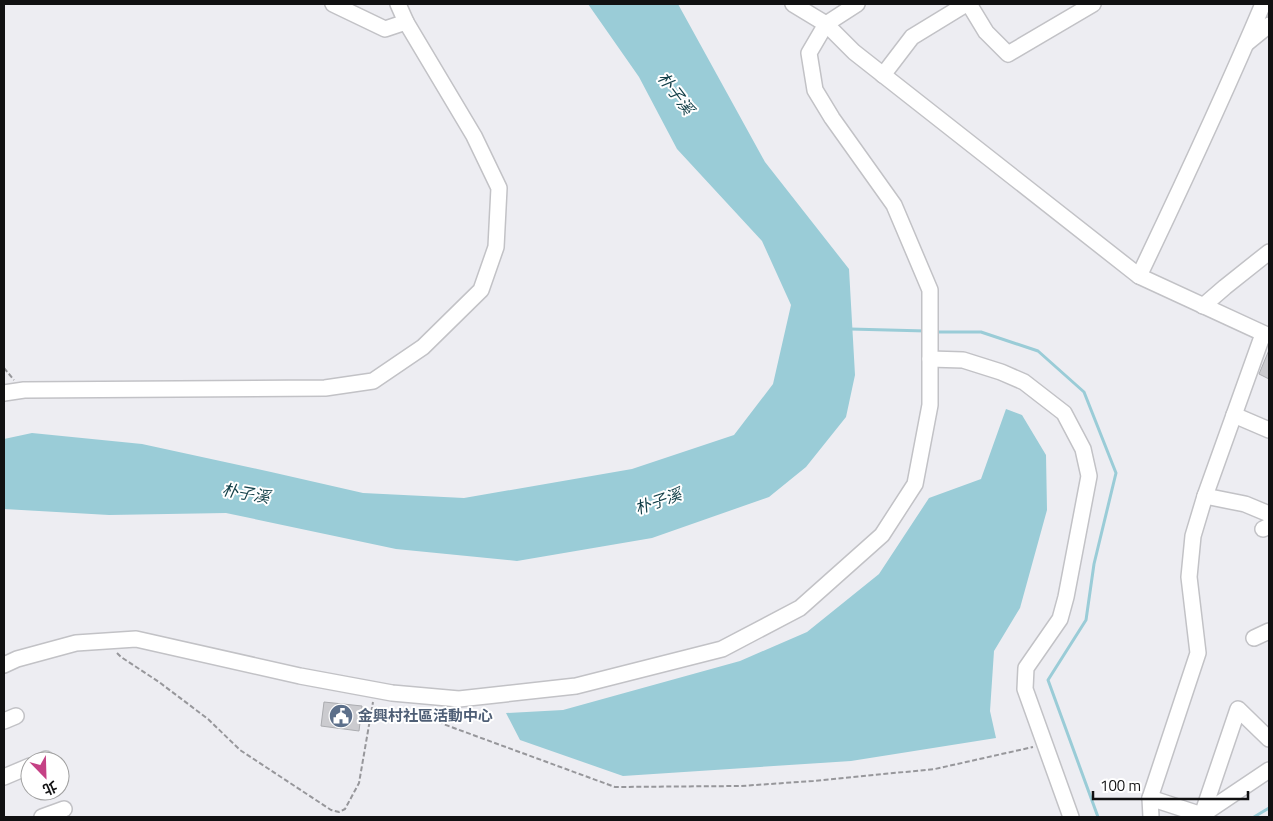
<svg xmlns="http://www.w3.org/2000/svg" width="1273" height="821" font-family="'Titillium Web','Noto Sans TC',sans-serif">
<rect width="100%" height="100%" fill="#ededf2"/>
<g fill="#9accd7">
<polygon points="588,4 678,4 765,162 849,269 855,375 846,417 806,467 769,497 652,538 517,561 396,549 226,513 109,515 4,509 4,439 32,433 142,444 271,472 363,493 464,498 632,469 734,435 773,384 791,305 762,241 677,149 639,77"/>
<polygon points="1006,409 1022,415 1046,455 1047,510 1020,608 994,651 990,711 996,738 851,761 623,776 520,740 506,713 563,710 740,661 807,632 879,574 929,498 981,479"/>
</g>
<g fill="none" stroke-linecap="round" stroke-linejoin="round">
<g stroke="#9accd7" stroke-width="3">
<polyline points="850,329 926,331"/>
<polyline points="935,332 981,332 1038,351 1084,392 1116,473 1094,564 1086,620 1048,680 1098,817"/>
<polyline points="1254,817 1269,808"/>
</g>
</g>
<g fill="#cbcbcf" stroke="#abacb0">
<polygon points="1269,350 1269,379 1259,374"/>
<polygon points="324,702 362,706 359,731 321,726"/>
</g>
<g fill="none" stroke-linecap="round" stroke-linejoin="round">
<g stroke="#c2c2c6" stroke-width="18">
<g id="minor">
<polyline points="398,4 406,22"/>
<polyline points="793,4 826,24 854,52 1139,276 1269,336"/>
<polyline points="969,4 986,32 1008,54 1093,4"/>
<polyline points="1247,43 1269,25"/>
<polyline points="883,75 912,37 966,4"/>
<path d="M1139 276C1182 186 1224 96 1263 4"/>
<polyline points="1203,306 1225,287 1269,252"/>
<polyline points="930,359 963,360 1001,372 1024,382 1064,413 1083,449 1089,476 1066,597 1060,619 1026,668 1025,689 1071,817"/>
<polyline points="4,393 24,390 325,388 373,381 423,347 481,290 496,247 499,188 474,136 406,22 385,29 337,6 333,4"/>
<polyline points="1234,415 1269,430"/>
<polyline points="1205,496 1245,504 1269,514"/>
<polyline points="1263,529 1269,526"/>
<polyline points="1254,638 1269,631"/>
<polyline points="4,665 17,659 76,643 136,639 300,676 392,693 459,699 576,686 722,649 800,608 882,535 915,484 930,405 930,290 894,205 832,118 815,90 809,53 826,24 857,4"/>
<polyline points="4,721 16,716"/>
<polyline points="42,761 46,759"/>
<polyline points="4,777 30,766"/>
<polyline points="1150,798 1202,815 1238,709 1269,739"/>
<polyline points="1202,815 1269,770"/>
<polyline points="42,817 64,809"/>
<polyline points="1151,817 1150,798 1198,653 1189,577 1193,536 1205,496 1263,334"/>
</g>
</g>
<g stroke="#97979b" stroke-width="2" stroke-dasharray="5 2.5" stroke-linecap="butt">
<polyline points="4,368 14,380"/>
<polyline points="117,653 121,657 159,682 208,719 240,750 331,810 339,812 345,809 359,783 373,702"/>
<polyline points="429,709 443,724 615,787 741,786 813,781 935,769 1033,747"/>
</g>
<use href="#minor" stroke="#fff" stroke-width="15"/>
</g>
<defs>
<g id="civic-disc" transform="scale(1.25)"><circle r="9.5" fill="#5c6f8a" stroke="#fff"/><path d="M-.6-6.5H3V-4.5H.6V-3L4-1V1h2V6H-6V1h2V-1L-.6-3ZM-1.2 2.5V6h2.4V2.5Z" fill="#fff"/></g>
</defs>
<g fill-rule="evenodd">
<use href="#civic-disc" x="341" y="716"/>
</g>
<g text-anchor="middle" stroke-width="4" stroke-linejoin="round" paint-order="stroke">
<g font-size="15" font-weight="bold" fill="#4e5e75" stroke="#fff" text-anchor="start">
<text x="358" y="721">金興村社區活動中心</text>
</g>
<g font-size="16" font-style="italic" fill="#134049" stroke="#fff">
<text transform="translate(676 93) rotate(53)" y="6">朴子溪</text>
<text transform="translate(246 493) rotate(10)" y="6">朴子溪</text>
<text transform="translate(658 501) rotate(-19)" y="6">朴子溪</text>
</g>
</g>
<rect width="1273" height="821" fill="none" stroke="#111112" stroke-width="10"/>
<g transform="translate(45 776) rotate(157)"><circle r="24" fill="#ffffff" stroke="#a0a0a0"/>
<path d="M0-4L9 19L0 12L-9 19Z" fill="#c54185"/>
<text y="-8" font-size="14" font-weight="bold" text-anchor="middle" fill="#111112">北</text>
</g>
<path d="M1093 791v8h155v-8" fill="none" stroke="#111112" stroke-width="2.5"/>
<text x="1100" y="791" font-size="15" fill="#111112" stroke="#ffffff" stroke-width="4" paint-order="stroke">100 m</text>
</svg>
